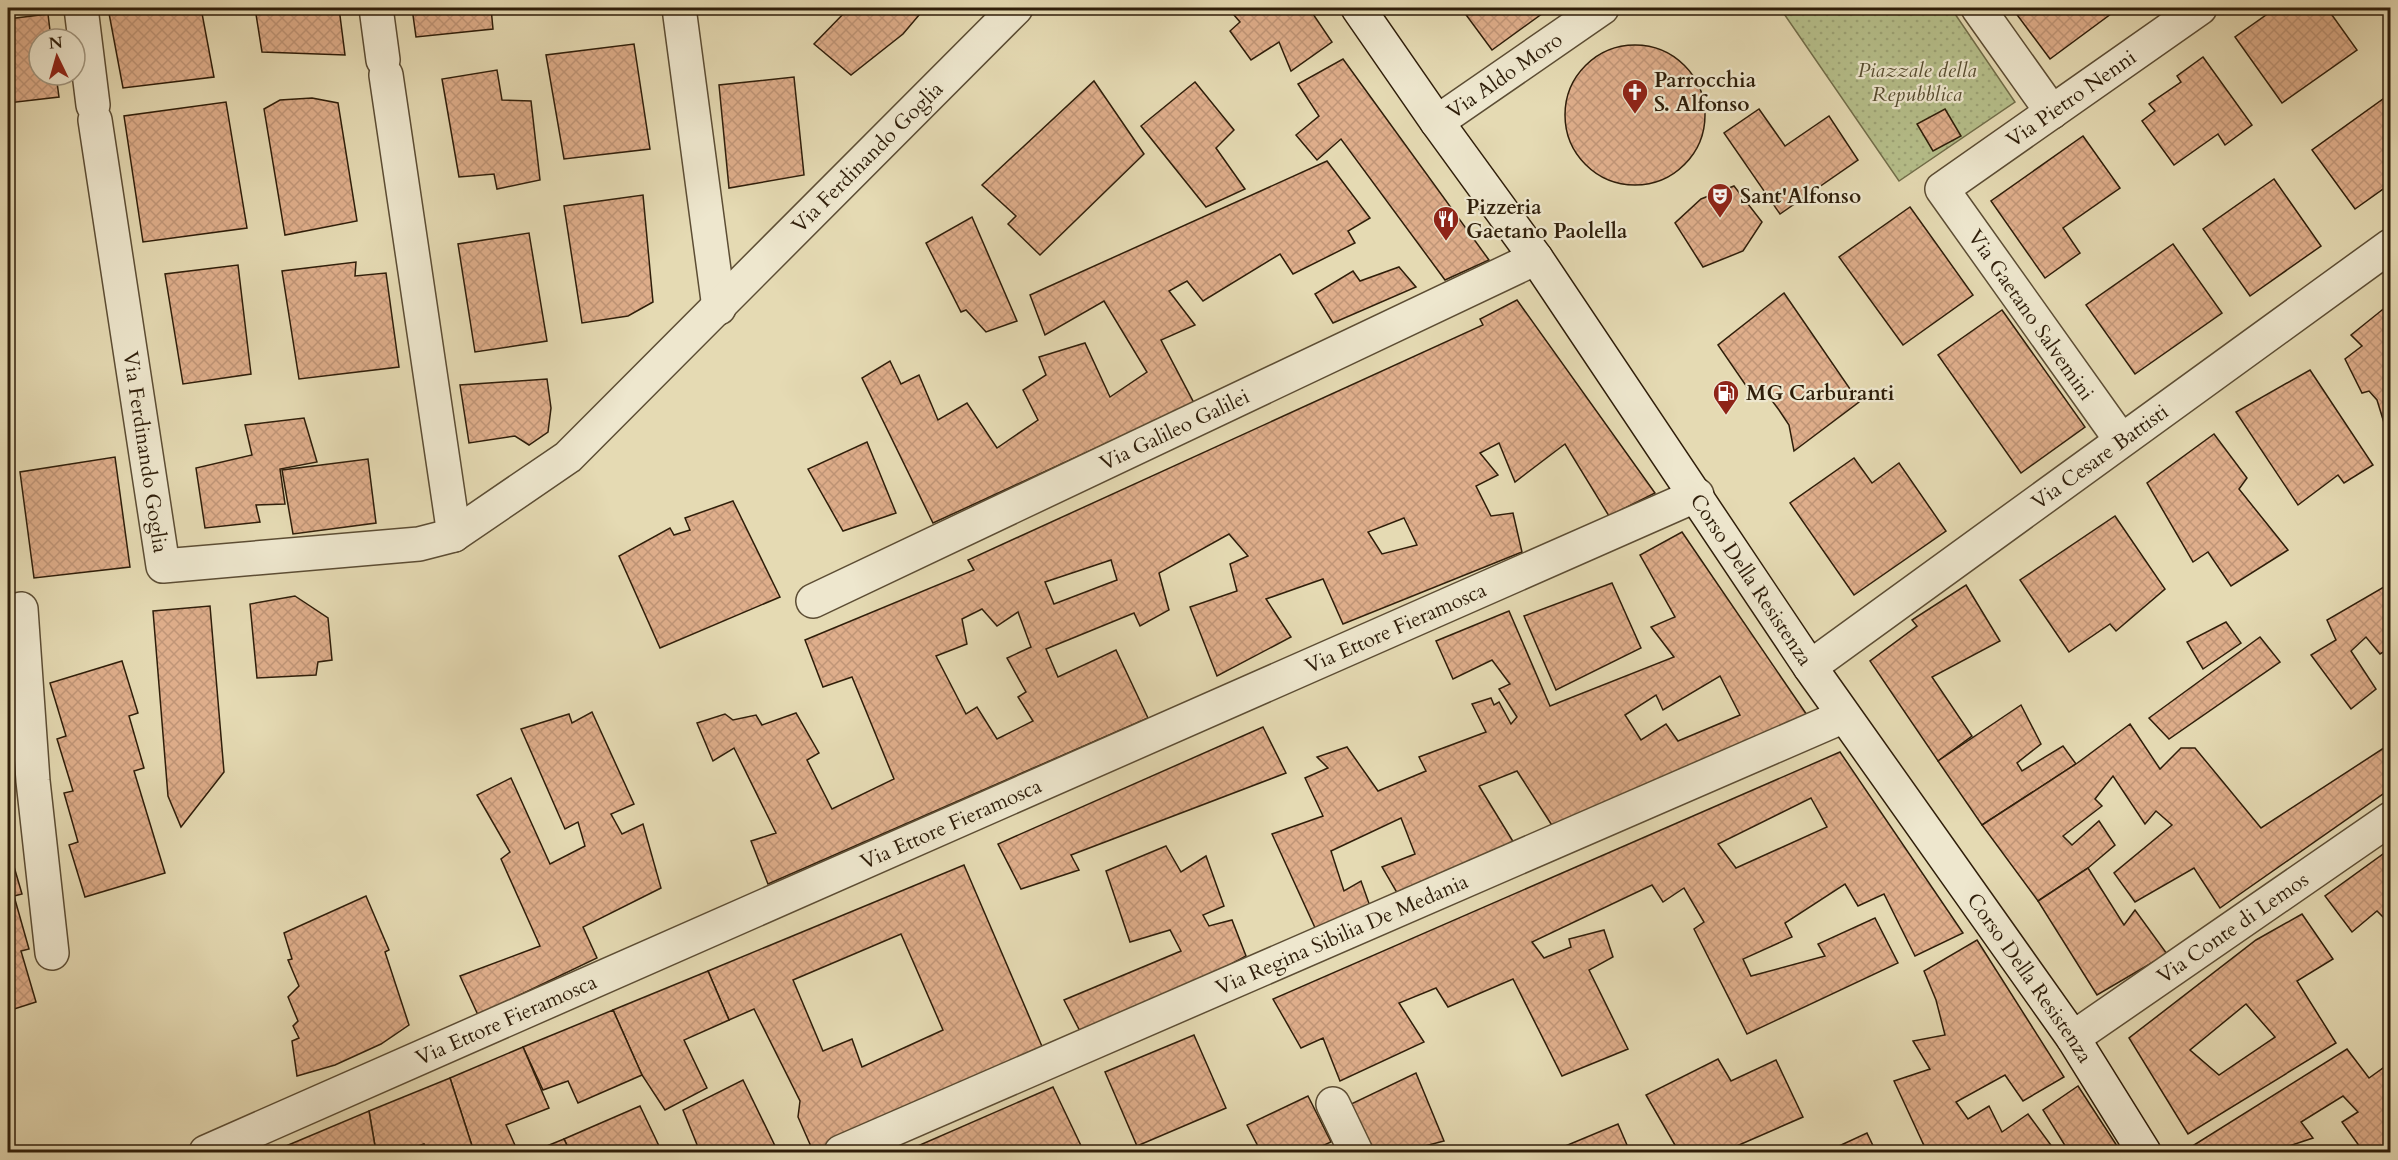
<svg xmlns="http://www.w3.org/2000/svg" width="2398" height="1160" font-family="Cardo,serif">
<defs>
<pattern id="park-dots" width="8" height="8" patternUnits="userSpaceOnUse" patternTransform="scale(1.5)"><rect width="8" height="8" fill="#b6bf8b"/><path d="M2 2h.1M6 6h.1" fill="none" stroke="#9da477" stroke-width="1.8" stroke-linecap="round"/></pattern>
<pattern id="building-cross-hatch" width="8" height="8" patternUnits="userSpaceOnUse" patternTransform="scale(1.5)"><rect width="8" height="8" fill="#dfae8b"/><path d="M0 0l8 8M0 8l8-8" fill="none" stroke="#c09577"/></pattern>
</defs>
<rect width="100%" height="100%" fill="#e5dab3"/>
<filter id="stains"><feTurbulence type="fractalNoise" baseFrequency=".00333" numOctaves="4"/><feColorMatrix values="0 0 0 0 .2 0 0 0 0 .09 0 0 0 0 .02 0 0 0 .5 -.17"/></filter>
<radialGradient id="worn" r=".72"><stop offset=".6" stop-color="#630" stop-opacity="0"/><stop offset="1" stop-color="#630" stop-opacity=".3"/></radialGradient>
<polygon fill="url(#park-dots)" stroke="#726e4a" stroke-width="1.5" points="1780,8 1951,8 2015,102 1899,181"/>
<g fill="url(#building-cross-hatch)" stroke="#2f1e0a" stroke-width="1.5" fill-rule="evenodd">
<polygon points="108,8 201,8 214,77 123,88"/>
<polygon points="255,8 339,8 345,55 262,52"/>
<polygon points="412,8 491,8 493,29 416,37"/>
<polygon points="849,8 925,8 903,34 851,75 814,44"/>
<polygon points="1228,8 1309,8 1332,42 1291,71 1279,42 1251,60 1230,31 1240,22"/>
<polygon points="1461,8 1550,8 1492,50"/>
<polygon points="2012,8 2119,8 2050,59"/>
<polygon points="2276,8 2327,8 2357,50 2282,103 2235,37"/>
<polygon points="48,14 51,39 39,39 39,75 56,75 59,97 8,103 8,19"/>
<polygon points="634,44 650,149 564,159 546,55"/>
<circle cx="1635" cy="115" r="70"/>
<polygon points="2203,57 2252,125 2225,145 2218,134 2174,165 2142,121 2155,111 2149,104 2181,82 2177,76"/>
<polygon points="1343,59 1489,260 1445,280 1341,139 1317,160 1296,135 1319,116 1298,84"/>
<polygon points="497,70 502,100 531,101 540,180 497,189 494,174 459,177 442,79"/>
<polygon points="794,77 804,175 729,188 719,85"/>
<polygon points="1094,81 1144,154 1040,255 1008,224 1016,216 982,185"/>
<polygon points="1195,82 1234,130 1216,148 1245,189 1206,207 1141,126"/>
<polygon points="2390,94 2390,184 2355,209 2312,150"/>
<polygon points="312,98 338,103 357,221 285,235 264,109 280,100"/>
<polygon points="226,102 247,228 143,242 124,116"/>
<polygon points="1759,109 1785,146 1829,116 1858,160 1780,214 1724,133"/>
<polygon points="1945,109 1961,136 1933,151 1917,124"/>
<polygon points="2083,136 2120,188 2063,228 2080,253 2045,278 1991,201"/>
<polygon points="1327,161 1370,218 1348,231 1355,243 1293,274 1280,254 1203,301 1187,281 1169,291 1195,325 1161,340 1194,403 933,523 862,378 890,361 901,384 919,375 938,420 967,403 997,448 1038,420 1023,390 1046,375 1039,357 1085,343 1110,397 1147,372 1104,301 1045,335 1030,295"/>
<polygon points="2274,179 2321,246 2250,296 2203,229"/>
<polygon points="1734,186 1762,222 1743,251 1703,267 1675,223 1701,199"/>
<polygon points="643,195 653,302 628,316 582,323 564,206"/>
<polygon points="1910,207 1973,295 1903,345 1839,257"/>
<polygon points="972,217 1017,321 986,332 966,310 961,312 926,243"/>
<polygon points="529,233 547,341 475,352 458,244"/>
<polygon points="2173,244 2222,313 2135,374 2086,305"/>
<polygon points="356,262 355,276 386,273 399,367 299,379 282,271"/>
<polygon points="238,265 251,374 183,384 165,274"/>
<polygon points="1399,267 1416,287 1333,323 1315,294 1353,271 1360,281"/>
<polygon points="1784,293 1859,402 1794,451 1789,425 1779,410 1764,390 1749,390 1718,345"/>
<path d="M1517 300 1655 493 1609 516 1565 444 1515 482 1499 443 1480 453 1498 475 1476 486 1491 516 1513 513 1522 552 1343 624 1323 579 1266 599 1291 637 1217 676 1190 607 1237 591 1230 564 1248 556 1229 534 1159 573 1169 610 1140 626 1134 613 1046 649 1058 677 1116 650 1148 718 768 884 751 841 776 833 734 748 713 761 697 723 725 714 733 720 756 715 762 725 796 713 819 753 807 760 832 809 894 779 852 677 823 687 805 640 974 570 968 560 1483 325 1480 319ZM1404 518 1417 545 1382 554 1368 532ZM1111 560 1117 580 1054 604 1045 582ZM982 609 997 626 1018 612 1031 647 1007 658 1026 692 1018 697 1033 721 997 739 977 707 966 714 936 656 967 644 962 619Z"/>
<polygon points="2387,306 2390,311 2390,423 2385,426 2377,400 2369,391 2362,393 2345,359 2362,346 2351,335"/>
<polygon points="2002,310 2085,427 2021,473 1938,355"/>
<polygon points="2310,370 2373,465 2344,483 2338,475 2298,505 2236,412"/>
<polygon points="547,379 551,408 548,432 529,445 515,436 469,443 460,385"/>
<polygon points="304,418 317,462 280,469 285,504 256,505 260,522 205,528 196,468 252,455 245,425"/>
<polygon points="2214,434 2247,478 2239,489 2288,550 2231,586 2208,552 2193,562 2147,483"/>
<polygon points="867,442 896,513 843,531 808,469"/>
<polygon points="115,457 130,567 34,578 20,472"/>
<polygon points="1854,458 1872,483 1899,463 1946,531 1854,595 1790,503"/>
<polygon points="368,459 376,523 293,534 282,470"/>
<polygon points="733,501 780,597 660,648 619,556 670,528 674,535 690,530 685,518"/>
<polygon points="2115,516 2165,589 2116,631 2110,624 2069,652 2020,580"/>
<path d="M1682 532 1809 718 1555 830 1517 771 1479 786 1514 843 1403 903 1382 867 1415 854 1401 818 1331 851 1344 891 1361 881 1371 909 1317 932 1272 834 1323 816 1305 778 1328 768 1317 757 1347 747 1378 791 1426 771 1419 757 1486 732 1472 704 1491 698 1494 705 1499 702 1511 724 1517 717 1499 689 1510 684 1492 660 1453 679 1436 641 1509 611 1550 706 1674 657 1651 627 1675 617 1640 555ZM1720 676 1740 715 1678 741 1666 724 1641 740 1625 715 1656 695 1663 710Z"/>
<polygon points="1612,583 1641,648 1556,690 1524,616"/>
<polygon points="2389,584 2390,648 2380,654 2366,637 2351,651 2376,689 2351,709 2311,655 2336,640 2327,620"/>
<polygon points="1966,585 2000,641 1932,677 1972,736 1938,761 1870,661 1917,626 1912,620"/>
<polygon points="295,596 328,618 332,660 318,662 316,675 257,678 250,604"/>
<polygon points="210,606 224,772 181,827 168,796 153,611"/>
<polygon points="2226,622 2241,643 2203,669 2187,642"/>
<polygon points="2260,637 2280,662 2169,739 2149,718"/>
<polygon points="122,661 138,713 129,716 144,768 134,771 165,873 85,897 69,845 78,842 64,793 73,791 57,739 66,736 50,683"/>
<polygon points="2021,705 2041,744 2017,763 2022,771 2063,746 2076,764 1982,825 1938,761"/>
<polygon points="592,712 634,804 611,814 622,834 643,824 661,888 583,927 597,958 478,1015 460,976 540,946 501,859 510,852 477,795 511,778 550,864 585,846 578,822 565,829 521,729 569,714 572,723"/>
<polygon points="2130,724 2160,769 2181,748 2195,748 2261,828 2390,744 2390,789 2220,908 2194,868 2135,902 2114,873 2172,825 2156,811 2145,824 2113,776 2095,799 2102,806 2063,836 2072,845 2099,821 2115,845 2088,868 2038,901 1982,825 2076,764"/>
<polygon points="1263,727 1286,773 1071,855 1079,870 1021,889 998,844"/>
<path d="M1840 752 1963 933 1915 956 1884 894 1858 906 1845 884 1785 923 1792 937 1743 959 1751 976 1825 956 1818 944 1875 918 1898 963 1747 1034 1694 929 1704 922 1684 888 1663 902 1652 885 1532 942 1544 958 1571 947 1569 939 1604 930 1613 957 1589 970 1628 1049 1562 1076 1513 979 1448 1007 1436 988 1399 1003 1424 1042 1340 1081 1323 1038 1301 1048 1273 999ZM1811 798 1827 827 1736 868 1718 844Z"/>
<polygon points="8,846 22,894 14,896 29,949 21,951 36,1002 8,1011"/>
<polygon points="1166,846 1181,872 1206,856 1224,906 1203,915 1209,926 1232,920 1246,956 1182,991 1083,1037 1064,1000 1181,951 1170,930 1130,942 1106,871"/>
<polygon points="2390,849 2390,924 2377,911 2352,932 2325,896"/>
<path d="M964 865 1044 1051 813 1151 798 1117 800 1101 754 1009 729 1020 708 971ZM901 934 943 1030 862 1067 852 1039 823 1051 793 980Z"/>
<polygon points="2088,868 2124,925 2135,910 2167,954 2097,995 2038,901"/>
<polygon points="366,896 389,950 385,952 409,1025 381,1044 335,1065 297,1076 292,1041 299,1038 293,1026 298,1021 288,997 299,986 288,960 292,959 284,933"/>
<path d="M2302 914 2333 959 2297 981 2336 1043 2188 1134 2129 1038 2256 940ZM2246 1004 2275 1037 2219 1075 2190 1050Z"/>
<polygon points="1977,940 2064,1077 2023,1101 2005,1075 1956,1102 1968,1119 1989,1106 2002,1132 2028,1114 2056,1152 1927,1152 1894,1081 1930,1069 1913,1041 1945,1035 1936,1000 1924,971"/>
<polygon points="708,971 729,1020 684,1040 707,1088 665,1110 642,1075 613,1010"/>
<polygon points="613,1010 642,1075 578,1103 568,1081 543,1090 523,1047"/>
<polygon points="1194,1035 1226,1108 1137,1146 1105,1072"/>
<polygon points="523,1047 549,1108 506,1125 518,1152 474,1152 450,1078"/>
<polygon points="2347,1049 2369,1078 2390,1063 2390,1152 2350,1152 2360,1147 2342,1122 2358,1112 2343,1096 2301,1122 2313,1138 2271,1152 2199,1152 2194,1145"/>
<polygon points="1718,1059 1731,1081 1776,1060 1803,1117 1723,1152 1679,1152 1646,1095"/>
<polygon points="1416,1073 1444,1141 1402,1152 1374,1152 1349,1105"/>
<polygon points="450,1078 474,1152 428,1152 424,1144 400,1152 376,1152 369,1111"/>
<polygon points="743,1080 778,1152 700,1152 683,1110"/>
<polygon points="2078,1086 2121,1152 2069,1152 2043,1110"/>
<polygon points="1053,1087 1084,1152 904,1152"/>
<polygon points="1308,1096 1331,1142 1309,1152 1261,1152 1247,1125"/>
<polygon points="640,1106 660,1148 650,1152 570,1152 564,1139"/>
<polygon points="369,1111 376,1152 288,1152 286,1146"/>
<polygon points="1618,1124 1630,1152 1551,1152"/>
<polygon points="1867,1133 1876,1152 1826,1152"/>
<polygon points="564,1139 570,1152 532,1152"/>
</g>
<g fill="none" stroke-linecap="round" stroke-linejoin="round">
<g stroke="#5c4d34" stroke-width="36">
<g id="minor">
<polyline points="81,8 93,105"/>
<polyline points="376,8 383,60"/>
<polyline points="679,8 719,308"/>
<polyline points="1978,8 2052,112"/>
<polyline points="386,75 454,535"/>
<path id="s1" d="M95 120 163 566 419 544 454 535 568 457 1016 8"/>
<path id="s2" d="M1437 122 1602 8"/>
<path id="s3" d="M2121 440 1942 189 2200 8"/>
<path id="s4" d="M813 601 1536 258"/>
<polyline points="8,613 21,609 33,781 52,953"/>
<path id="s5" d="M1810 667 2390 246"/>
<path id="s6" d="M2073 1038 2390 819"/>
<polyline points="1333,1104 1356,1152"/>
<path id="s7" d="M206 1152 1697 495"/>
<path id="s8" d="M841 1152 1844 716"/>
</g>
</g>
<g stroke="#2f1e0a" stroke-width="36">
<g id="secondary">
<path id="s9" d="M1358 8 1437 122 1536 258 1810 667 2073 1038 2144 1152"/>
</g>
</g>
<use href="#minor" stroke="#eee7ce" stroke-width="33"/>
<use href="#secondary" stroke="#eee7ce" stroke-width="33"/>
</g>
<defs>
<g id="church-pin" transform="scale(1.35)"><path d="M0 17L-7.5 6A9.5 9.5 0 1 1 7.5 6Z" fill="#8f2418" stroke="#eee7ce"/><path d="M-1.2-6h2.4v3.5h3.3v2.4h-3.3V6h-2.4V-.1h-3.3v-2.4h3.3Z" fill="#fff"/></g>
<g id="theatre-pin" transform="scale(1.35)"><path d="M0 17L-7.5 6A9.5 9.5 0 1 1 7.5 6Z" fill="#8f2418" stroke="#eee7ce"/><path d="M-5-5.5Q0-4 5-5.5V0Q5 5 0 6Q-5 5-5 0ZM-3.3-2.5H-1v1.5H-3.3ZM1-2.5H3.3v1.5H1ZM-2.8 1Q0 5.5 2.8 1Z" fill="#fff"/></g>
<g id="restaurant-pin" transform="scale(1.35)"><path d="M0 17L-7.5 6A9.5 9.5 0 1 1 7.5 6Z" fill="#8f2418" stroke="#eee7ce"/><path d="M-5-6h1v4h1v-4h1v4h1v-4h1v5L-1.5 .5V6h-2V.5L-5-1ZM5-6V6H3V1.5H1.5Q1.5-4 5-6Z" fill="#fff"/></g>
<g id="fuel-pin" transform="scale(1.35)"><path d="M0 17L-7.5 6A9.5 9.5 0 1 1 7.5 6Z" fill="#8f2418" stroke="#eee7ce"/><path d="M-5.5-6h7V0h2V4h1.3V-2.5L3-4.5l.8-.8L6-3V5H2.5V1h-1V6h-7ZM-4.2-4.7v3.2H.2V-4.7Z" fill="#fff"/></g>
</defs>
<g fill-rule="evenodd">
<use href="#church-pin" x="1635" y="92"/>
<use href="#theatre-pin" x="1720" y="196"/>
<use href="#restaurant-pin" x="1446" y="219"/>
<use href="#fuel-pin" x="1726" y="393"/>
</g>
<g text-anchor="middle" stroke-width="4.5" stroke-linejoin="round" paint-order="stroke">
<g font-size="21" font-style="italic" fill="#584e31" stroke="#eee7ce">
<text x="1917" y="77">Piazzale della<tspan x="1917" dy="24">Repubblica</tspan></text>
</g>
<g font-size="21" fill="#2f1e0a" stroke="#eee7ce">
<text dy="7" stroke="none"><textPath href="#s2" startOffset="82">Via Aldo Moro</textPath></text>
<text dy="7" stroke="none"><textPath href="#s3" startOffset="466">Via Pietro Nenni</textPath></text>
<text dy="7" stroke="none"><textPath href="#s1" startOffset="1306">Via Ferdinando Goglia</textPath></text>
<text transform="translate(2031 315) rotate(55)" y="7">Via Gaetano Salvemini</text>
<text dy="7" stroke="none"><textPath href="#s4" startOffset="400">Via Galileo Galilei</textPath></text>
<text dy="7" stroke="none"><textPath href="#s1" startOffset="336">Via Ferdinando Goglia</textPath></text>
<text dy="7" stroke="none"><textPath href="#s5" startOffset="358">Via Cesare Battisti</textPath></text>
<text dy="7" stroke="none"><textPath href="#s9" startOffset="694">Corso Della Resistenza</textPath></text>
<text dy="7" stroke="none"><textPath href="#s7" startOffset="1300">Via Ettore Fieramosca</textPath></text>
<text dy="7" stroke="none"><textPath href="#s7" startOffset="814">Via Ettore Fieramosca</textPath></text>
<text dy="7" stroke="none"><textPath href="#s6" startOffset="194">Via Conte di Lemos</textPath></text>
<text dy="7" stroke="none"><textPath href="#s8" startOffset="546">Via Regina Sibilia De Medania</textPath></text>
<text dy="7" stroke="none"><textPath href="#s9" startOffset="1180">Corso Della Resistenza</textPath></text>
<text dy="7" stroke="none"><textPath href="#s7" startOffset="328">Via Ettore Fieramosca</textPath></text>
</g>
<g font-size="21" font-weight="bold" fill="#2f1e0a" stroke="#eee7ce" text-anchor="start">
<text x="1654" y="87">Parrocchia<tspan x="1654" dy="24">S. Alfonso</tspan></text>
<text x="1740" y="203">Sant'Alfonso</text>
<text x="1466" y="214">Pizzeria<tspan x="1466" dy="24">Gaetano Paolella</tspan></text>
<text x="1746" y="400">MG Carburanti</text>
</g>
</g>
<rect width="2398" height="1160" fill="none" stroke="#e5dab3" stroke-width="30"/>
<rect x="9" y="9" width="2380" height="1142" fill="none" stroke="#2f1e0a" stroke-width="3"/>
<rect x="15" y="15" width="2368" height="1130" fill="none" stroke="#2f1e0a" stroke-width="1.5"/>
<g transform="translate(57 57) rotate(355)"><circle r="28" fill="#eee7ce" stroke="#a29780" stroke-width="1.5"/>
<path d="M0-4.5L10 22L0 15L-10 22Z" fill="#8f2418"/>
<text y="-9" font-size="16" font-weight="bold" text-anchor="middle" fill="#2f1e0a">N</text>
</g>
<rect width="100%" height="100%" filter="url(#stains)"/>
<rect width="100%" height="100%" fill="url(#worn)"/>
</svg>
